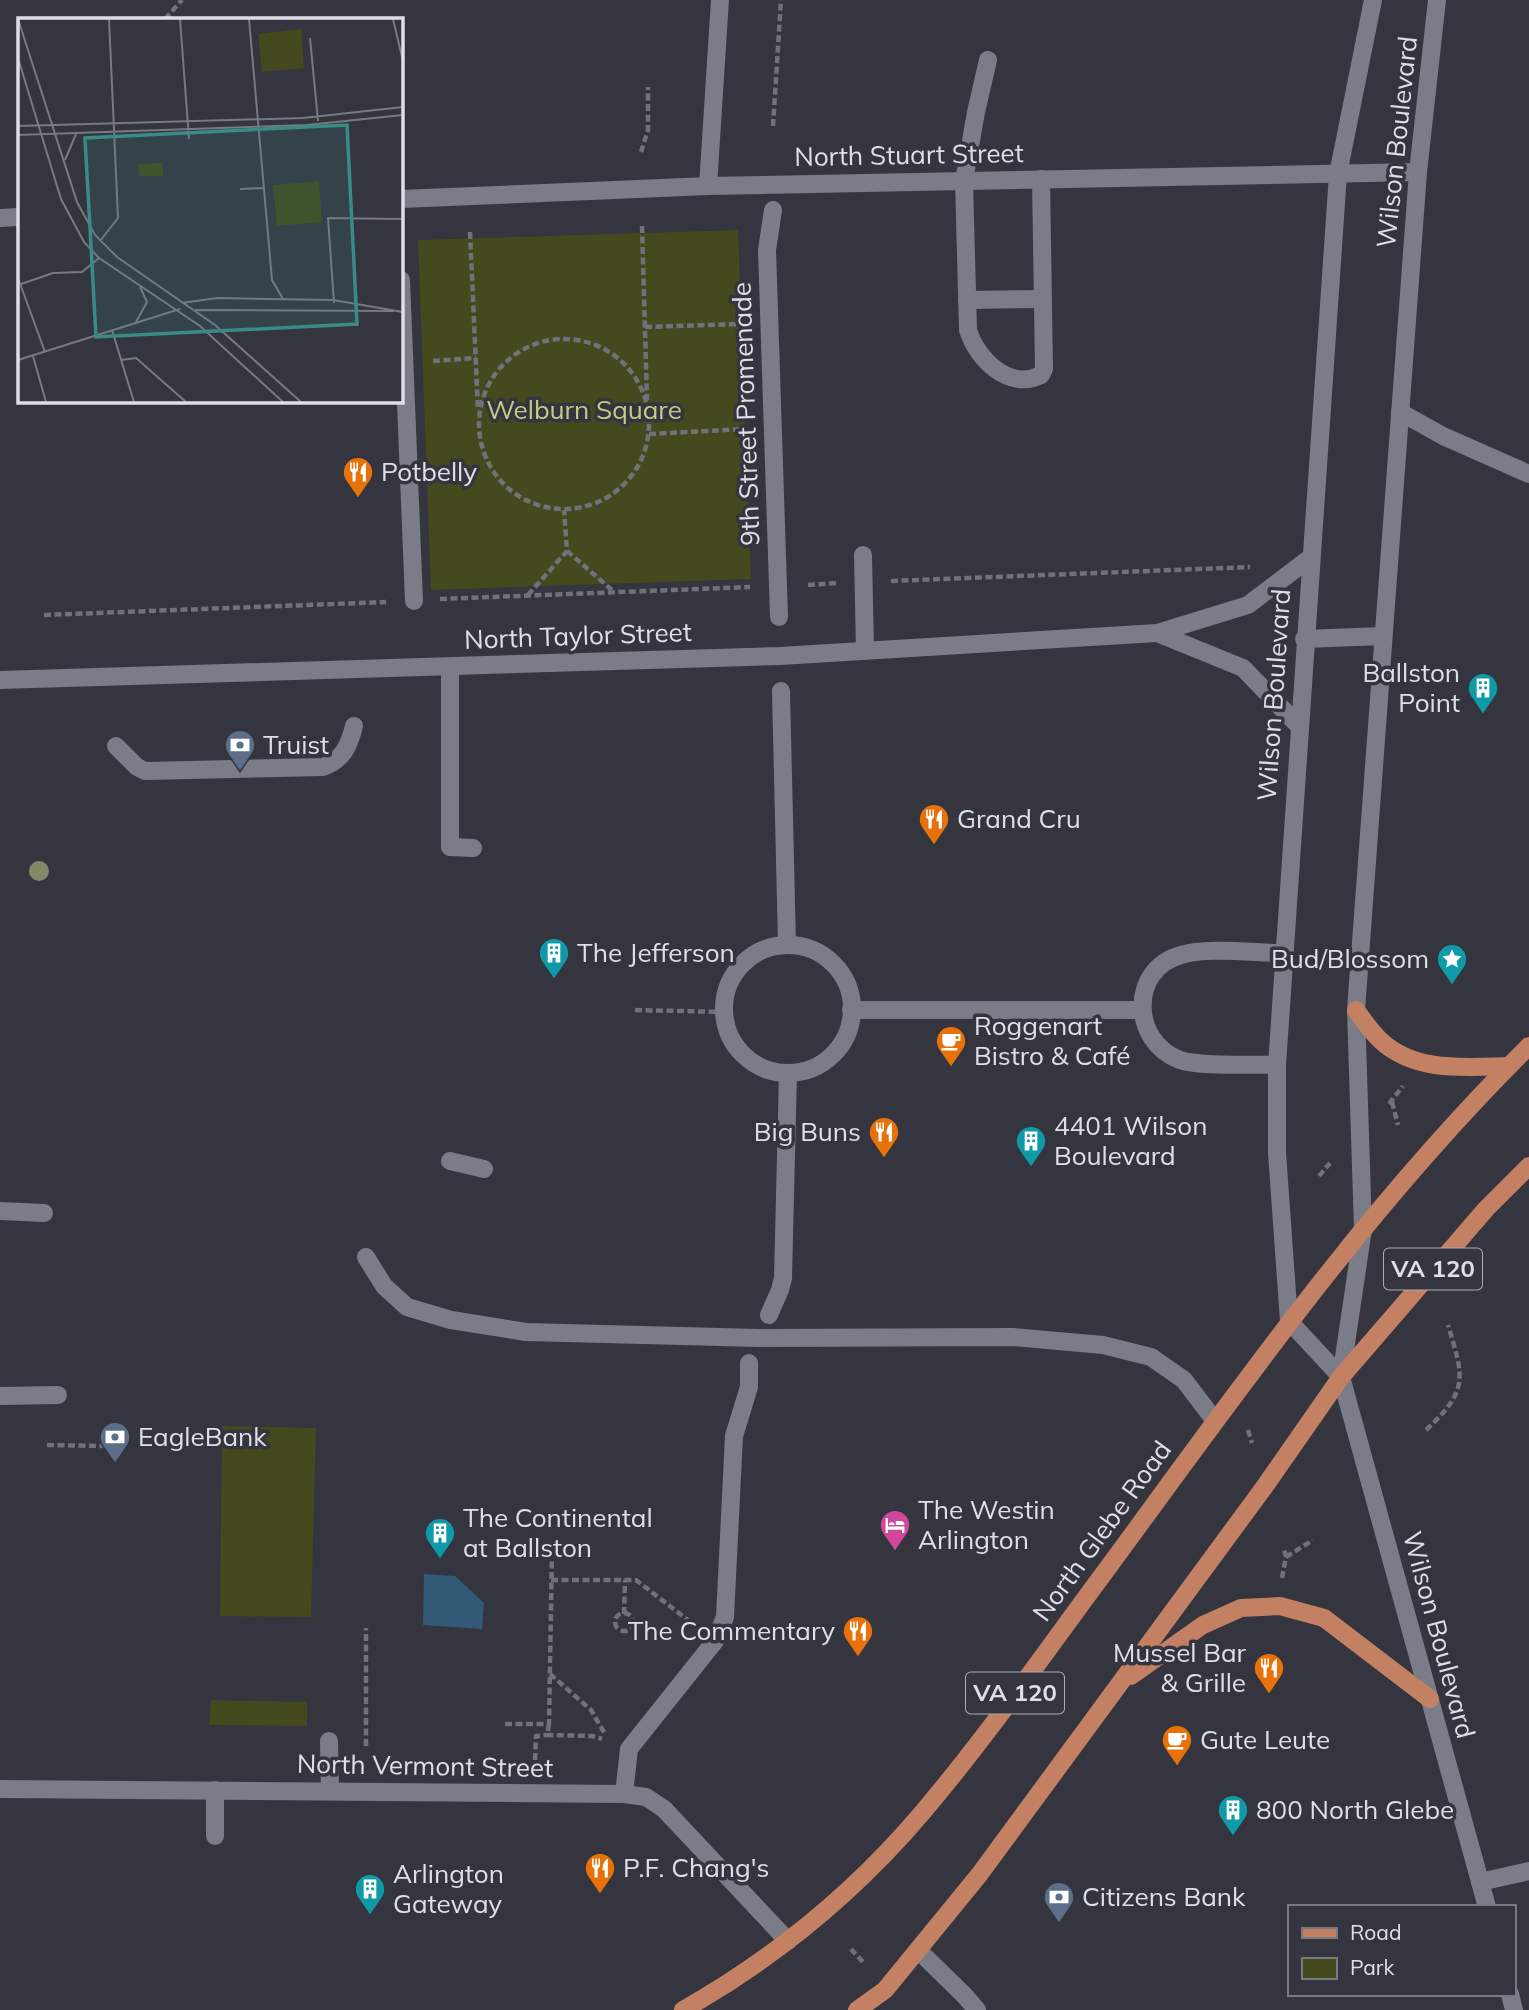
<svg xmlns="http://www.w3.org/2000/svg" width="1529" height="2010" font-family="Mulish,sans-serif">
<rect width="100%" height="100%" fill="#34353f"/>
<g fill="#44491e">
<polygon points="738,230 751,579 431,590 418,240"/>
<polygon points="222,1426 316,1428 311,1617 220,1616"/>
<polygon points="211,1700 307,1702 307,1726 209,1725"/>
</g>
<polygon fill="#325a76" points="424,1574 455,1576 484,1603 482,1629 423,1625"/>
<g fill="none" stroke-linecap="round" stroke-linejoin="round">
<g stroke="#70717a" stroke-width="4.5" stroke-dasharray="7 3.5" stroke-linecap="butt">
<polyline points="165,19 182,0"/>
<polyline points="773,126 781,0"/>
<polyline points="641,152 648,130 648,87"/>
<polyline points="642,226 647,400"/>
<polyline points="470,232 478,410"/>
<polyline points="645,327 740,324"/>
<circle cx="564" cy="424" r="85"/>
<polyline points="433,361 476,358"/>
<polyline points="649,434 746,429"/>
<polyline points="567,551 613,591"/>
<polyline points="891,581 1250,567"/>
<polyline points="808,585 837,583"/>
<polyline points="528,595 567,551 564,510"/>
<polyline points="440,599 750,587"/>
<polyline points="44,615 386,602"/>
<polyline points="635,1010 724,1012"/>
<polyline points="1392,1102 1398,1125"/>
<polyline points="1389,1104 1403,1086"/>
<polyline points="1319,1176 1330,1163"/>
<polyline points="1248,1430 1252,1443"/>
<path d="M1426 1430C1469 1390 1464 1378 1448 1325"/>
<polyline points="47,1445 103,1446"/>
<polyline points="1286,1557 1313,1540"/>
<polyline points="1282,1578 1286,1557 1284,1548"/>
<polyline points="551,1580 636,1580 693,1624"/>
<circle cx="624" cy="1622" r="9"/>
<polyline points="624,1614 625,1580"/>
<polyline points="550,1674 591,1710 605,1734"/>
<polyline points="505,1724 549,1724 552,1549"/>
<polyline points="549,1724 547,1735 592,1736 602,1739"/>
<polyline points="366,1746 366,1628"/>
<polyline points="535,1760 536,1736 547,1735"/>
<polyline points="851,1949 864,1963"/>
</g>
<g stroke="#7a7c88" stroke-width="18">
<path d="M988 60 976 112 964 181 968 330C977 360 1010 391 1041 375L1044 369 1041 179"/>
<polyline points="401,199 708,186"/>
<polyline points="0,218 19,217"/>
<polyline points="967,300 1043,299"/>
<polyline points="1400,412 1443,436 1529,474"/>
<polyline points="863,555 865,651"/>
<path d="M116 746 137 767 145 771 323 767C343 760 349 746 354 726"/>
<polyline points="450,847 473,848"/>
<path d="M1277 1065C1254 1064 1199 1067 1180 1060 1131 1042 1129 969 1181 955 1208 947 1255 953 1284 953"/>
<polyline points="450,1161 484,1169"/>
<polyline points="366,1257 384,1286 407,1307 451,1320 526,1332 759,1338 1013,1337 1103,1345 1151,1357 1184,1380 1215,1421"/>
<polyline points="0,1396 58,1395"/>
<polyline points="329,1741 330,1791"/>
<polyline points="215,1836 215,1790"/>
</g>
<g stroke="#7a7c88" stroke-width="18">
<polyline points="720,0 708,186 1418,172"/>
<polyline points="773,210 767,250 779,617"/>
<polyline points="401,280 414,601"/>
<polyline points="1157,633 1243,668 1298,725"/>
<polyline points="1304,639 1383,636"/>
<polyline points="0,680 780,656 1157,633 1248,605 1310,558"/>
<polyline points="781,691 787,945"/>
<polyline points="450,847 450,667"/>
<circle cx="788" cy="1009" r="64"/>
<polyline points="851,1010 1142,1010"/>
<polyline points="0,1211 44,1213"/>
<polyline points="769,1315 780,1290 783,1278 788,1073"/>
<polyline points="0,1789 624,1794 646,1797 664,1809 788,1941"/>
<polyline points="624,1794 629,1749 715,1641 725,1617 734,1436 749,1387 749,1363"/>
<polyline points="919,1951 964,1995 977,2010"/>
</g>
<g stroke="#7a7c88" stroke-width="18">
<polyline points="1437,0 1418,172 1356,1010 1363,1229 1341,1377 1487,1907"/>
<polyline points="1341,1377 1289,1321 1277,1153 1277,1065 1338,174 1373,0"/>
<polyline points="1480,1882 1529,1871"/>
<polyline points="1510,1994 1514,2010"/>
</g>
<g stroke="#c48063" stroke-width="18">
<path d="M1356 1010C1363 1020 1371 1031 1380 1040 1415 1073 1465 1067 1509 1066"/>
<polyline points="1131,1676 1203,1625 1241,1608 1280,1606 1324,1618 1430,1699"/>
<path d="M683 2010C773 1959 855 1892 922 1813 989 1734 1048 1648 1110 1565 1242 1385 1370 1203 1529 1046"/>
<polyline points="857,2010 885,1990 979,1875 1265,1486 1341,1377 1486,1209 1529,1166"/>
</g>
</g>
<circle fill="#838966" cx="39" cy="871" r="10"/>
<defs>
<g id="restaurant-pin" transform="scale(1.575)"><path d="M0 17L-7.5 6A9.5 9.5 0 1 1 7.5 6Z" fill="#e8710a" stroke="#34353f"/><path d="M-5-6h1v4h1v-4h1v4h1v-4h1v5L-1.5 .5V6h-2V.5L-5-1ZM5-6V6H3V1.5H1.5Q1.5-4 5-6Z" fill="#fff"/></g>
<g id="building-pin" transform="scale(1.575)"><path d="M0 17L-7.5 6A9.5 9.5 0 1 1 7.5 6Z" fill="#0f9aa8" stroke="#34353f"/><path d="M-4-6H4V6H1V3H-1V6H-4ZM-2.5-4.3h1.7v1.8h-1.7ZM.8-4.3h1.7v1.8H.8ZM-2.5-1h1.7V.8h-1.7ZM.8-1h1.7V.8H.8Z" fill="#fff"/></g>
<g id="bank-pin" transform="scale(1.575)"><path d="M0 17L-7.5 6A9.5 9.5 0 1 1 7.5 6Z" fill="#5c6f8a" stroke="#34353f"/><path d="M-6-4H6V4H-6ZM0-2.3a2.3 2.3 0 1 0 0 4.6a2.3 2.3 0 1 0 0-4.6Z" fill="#fff"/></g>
<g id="sight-pin" transform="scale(1.575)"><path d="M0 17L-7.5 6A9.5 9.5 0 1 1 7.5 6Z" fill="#0f9aa8" stroke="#34353f"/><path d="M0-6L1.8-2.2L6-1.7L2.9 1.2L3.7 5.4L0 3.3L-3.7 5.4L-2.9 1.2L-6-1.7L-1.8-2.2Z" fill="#fff"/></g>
<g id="cafe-pin" transform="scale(1.575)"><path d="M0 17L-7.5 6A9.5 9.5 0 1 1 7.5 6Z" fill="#e8710a" stroke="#34353f"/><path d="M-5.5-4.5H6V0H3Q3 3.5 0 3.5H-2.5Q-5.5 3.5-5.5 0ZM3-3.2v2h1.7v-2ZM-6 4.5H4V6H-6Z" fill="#fff"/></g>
<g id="hotel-pin" transform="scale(1.575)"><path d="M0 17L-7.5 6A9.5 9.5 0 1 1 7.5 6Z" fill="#d1479c" stroke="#34353f"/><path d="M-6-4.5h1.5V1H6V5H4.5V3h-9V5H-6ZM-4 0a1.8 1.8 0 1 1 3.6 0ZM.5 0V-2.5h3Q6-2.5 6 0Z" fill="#fff"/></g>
</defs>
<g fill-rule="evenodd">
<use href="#restaurant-pin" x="358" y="472"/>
<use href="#building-pin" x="1483" y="688"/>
<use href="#bank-pin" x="240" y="745"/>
<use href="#restaurant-pin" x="934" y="819"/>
<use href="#building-pin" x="554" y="953"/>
<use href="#sight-pin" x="1452" y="959"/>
<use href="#cafe-pin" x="951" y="1041"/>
<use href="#restaurant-pin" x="884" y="1132"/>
<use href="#building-pin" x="1031" y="1141"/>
<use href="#bank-pin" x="115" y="1437"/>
<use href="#hotel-pin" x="895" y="1525"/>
<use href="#building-pin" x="440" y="1533"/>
<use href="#restaurant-pin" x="858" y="1631"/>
<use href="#restaurant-pin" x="1269" y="1668"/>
<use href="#cafe-pin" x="1177" y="1740"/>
<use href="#building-pin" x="1233" y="1810"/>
<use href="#restaurant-pin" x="600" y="1868"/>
<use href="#building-pin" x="370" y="1889"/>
<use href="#bank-pin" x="1059" y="1897"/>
</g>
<g text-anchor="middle" stroke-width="7" stroke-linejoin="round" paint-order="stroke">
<g fill="#34353f" stroke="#acadb5" stroke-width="2">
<rect x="1384" y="1248.5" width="98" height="41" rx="5"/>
<rect x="966" y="1672.5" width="98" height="41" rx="5"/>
</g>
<g font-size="24" font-weight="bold" fill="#dfe0e7">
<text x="1433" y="1277">VA 120</text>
<text x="1015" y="1701">VA 120</text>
</g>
<g font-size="26" fill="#dfe0e7" stroke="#34353f">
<text transform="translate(1397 142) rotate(-84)" y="9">Wilson Boulevard</text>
<text transform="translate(909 155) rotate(-1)" y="9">North Stuart Street</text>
<text transform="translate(746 414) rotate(-92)" y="9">9th Street Promenade</text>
<text transform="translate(578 636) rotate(-2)" y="9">North Taylor Street</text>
<text transform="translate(1274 695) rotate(-86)" y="9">Wilson Boulevard</text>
<text transform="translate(1102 1531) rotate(-54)" y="9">North Glebe Road</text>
<text transform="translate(1439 1635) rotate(75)" y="9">Wilson Boulevard</text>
<text transform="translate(425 1766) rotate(1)" y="9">North Vermont Street</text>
</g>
<g font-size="26" fill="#c3cd85" stroke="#34353f">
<text x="584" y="419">Welburn Square</text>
</g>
<g font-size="26" fill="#dfe0e7" stroke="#34353f" text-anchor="start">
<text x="381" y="481">Potbelly</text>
<text x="1460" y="682" text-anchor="end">Ballston<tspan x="1460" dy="30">Point</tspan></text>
<text x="263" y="754">Truist</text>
<text x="957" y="828">Grand Cru</text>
<text x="577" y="962">The Jefferson</text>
<text x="1429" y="968" text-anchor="end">Bud/Blossom</text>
<text x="974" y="1035">Roggenart<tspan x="974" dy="30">Bistro &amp; Café</tspan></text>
<text x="1054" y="1135">4401 Wilson<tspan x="1054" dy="30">Boulevard</tspan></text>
<text x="861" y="1141" text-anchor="end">Big Buns</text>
<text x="138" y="1446">EagleBank</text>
<text x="918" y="1519">The Westin<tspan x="918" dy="30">Arlington</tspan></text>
<text x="463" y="1527">The Continental<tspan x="463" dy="30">at Ballston</tspan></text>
<text x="835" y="1640" text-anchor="end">The Commentary</text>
<text x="1246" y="1662" text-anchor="end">Mussel Bar<tspan x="1246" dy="30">&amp; Grille</tspan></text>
<text x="1200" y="1749">Gute Leute</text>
<text x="1256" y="1819">800 North Glebe</text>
<text x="623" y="1877">P.F. Chang's</text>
<text x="393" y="1883">Arlington<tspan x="393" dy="30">Gateway</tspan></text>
<text x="1082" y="1906">Citizens Bank</text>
</g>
</g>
<g transform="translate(18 18)">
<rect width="385" height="385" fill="#34353f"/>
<path d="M283 11 286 50 244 54 240 16ZM145 145V158H121L120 146ZM301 163 304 204 259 208 255 167Z" fill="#44491e"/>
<path fill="none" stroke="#787982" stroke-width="2" d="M0 1 59 184 77 217 99 239 197 307 283 384M162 1 171 121M231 1 254 262 265 281M375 1 385 43M292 20 300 103M0 40 43 181 66 224 81 240 182 308 265 384M0 108 285 100 385 89M0 117 289 107 385 97M47 142 58 116M222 171 245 170M82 223 100 200 91 1M0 260 27 334M3 266 35 255 64 254 81 240M164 285 199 280 315 282 385 294M316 285 310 200 385 201M177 292 376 293M118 304 129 284 122 269M94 312 116 384M15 338 28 384M0 342 162 291M103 342 118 340 168 384"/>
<path fill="#398b86" fill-opacity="0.15" stroke="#398b86" stroke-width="3.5" d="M329 107 339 306 78 319 67 120Z"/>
<rect width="385" height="385" fill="none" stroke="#dfe0e7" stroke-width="3.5"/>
</g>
<rect x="1288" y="1905" width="228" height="91" fill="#34353f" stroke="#787982" stroke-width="2"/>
<rect x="1302" y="1928" width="35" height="10" fill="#c48063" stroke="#787982" stroke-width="2"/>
<text x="1350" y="1940" font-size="21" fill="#dfe0e7">Road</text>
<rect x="1302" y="1958" width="35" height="21" fill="#44491e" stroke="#787982" stroke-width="2"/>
<text x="1350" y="1975" font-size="21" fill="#dfe0e7">Park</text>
</svg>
